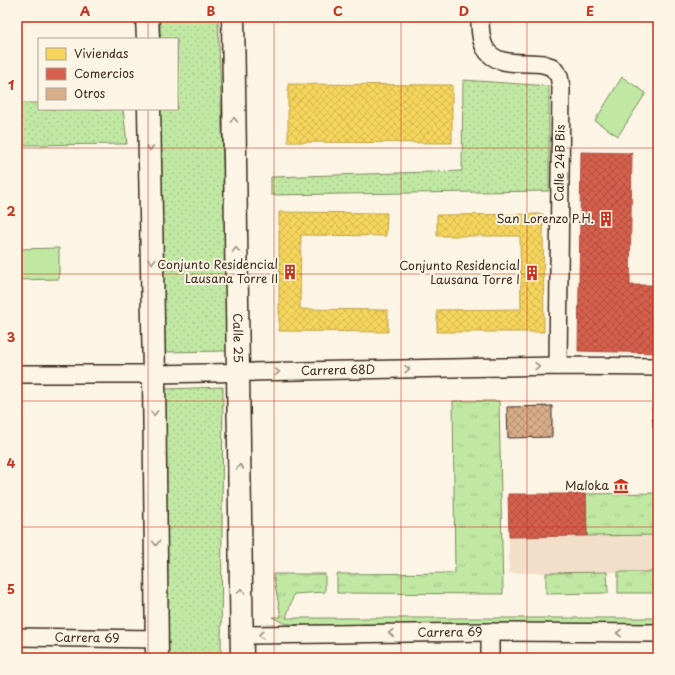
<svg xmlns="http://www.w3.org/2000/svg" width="675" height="675" font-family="'Playpen Sans',sans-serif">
<defs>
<pattern id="grass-tufts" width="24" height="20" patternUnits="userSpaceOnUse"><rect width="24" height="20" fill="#c0e8a3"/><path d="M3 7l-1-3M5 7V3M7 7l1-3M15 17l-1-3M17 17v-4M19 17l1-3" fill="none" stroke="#a6c78c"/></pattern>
<pattern id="park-dots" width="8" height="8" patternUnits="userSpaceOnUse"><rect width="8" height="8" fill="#c0e8a3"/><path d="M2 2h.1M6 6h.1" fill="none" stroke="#a6c78c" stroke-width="1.8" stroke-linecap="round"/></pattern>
<pattern id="homes-cross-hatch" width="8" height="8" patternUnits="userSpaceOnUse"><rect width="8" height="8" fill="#f6d55c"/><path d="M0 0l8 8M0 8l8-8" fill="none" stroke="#d4b750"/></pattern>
<pattern id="shops-cross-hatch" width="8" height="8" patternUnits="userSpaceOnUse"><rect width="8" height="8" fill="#d6604d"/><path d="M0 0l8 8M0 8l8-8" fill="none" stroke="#af4f3f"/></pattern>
<pattern id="building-cross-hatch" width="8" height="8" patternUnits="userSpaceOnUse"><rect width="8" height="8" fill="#d8ad89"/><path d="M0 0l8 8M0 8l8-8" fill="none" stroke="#b08d6f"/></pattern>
</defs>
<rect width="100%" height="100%" fill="#fcf5e5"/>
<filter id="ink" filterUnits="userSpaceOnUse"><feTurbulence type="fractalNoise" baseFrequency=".025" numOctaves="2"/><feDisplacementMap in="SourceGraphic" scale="8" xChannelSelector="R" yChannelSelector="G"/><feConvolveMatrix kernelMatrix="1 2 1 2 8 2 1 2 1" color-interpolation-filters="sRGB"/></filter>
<g filter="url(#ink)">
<polygon fill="#f1dfc9" points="658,535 658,572 509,573 509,537"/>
<g fill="url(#grass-tufts)" stroke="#7e8960">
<polygon points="453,401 499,401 503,594 337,593 337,574 455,573"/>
<polygon points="658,493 658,535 587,536 586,494"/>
<polygon points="607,572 608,593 546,594 546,573"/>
<rect x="618" y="572" width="40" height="21"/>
<polygon points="273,574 325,574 325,592 294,594 286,618 658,618 658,625 306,626 283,623 272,617 281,617"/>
</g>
<g fill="url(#park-dots)" stroke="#7e8960">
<polygon points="160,17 218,17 230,351 163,352 160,109 177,109 177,39 160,39"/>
<polygon points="463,80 549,86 549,191 271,195 271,177 462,171"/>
<polygon points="17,103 39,103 39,109 123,109 127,144 17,145"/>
<polygon points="223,387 221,658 166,658 164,389"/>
</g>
<g fill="#c0e8a3" stroke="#7e8960">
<polygon points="622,77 646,93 618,136 595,121"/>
<polygon points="59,248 59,279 17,280 17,249"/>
</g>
<g fill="url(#homes-cross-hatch)" stroke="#bea249">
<polygon points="288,84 452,85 452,143 288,142"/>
<polygon points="279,212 387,213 386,236 301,235 300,309 388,310 388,332 279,331"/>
<polygon points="543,214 544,332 437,332 437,310 521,309 520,236 437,236 437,215"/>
</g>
<g fill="url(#shops-cross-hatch)" stroke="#a8503f">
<polygon points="581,152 632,153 630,285 658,285 658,353 578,351"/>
<polygon points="508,494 586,494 587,536 509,537"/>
</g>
<g fill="url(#building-cross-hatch)" stroke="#3b2a1e">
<polygon points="552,406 552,437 508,438 507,407"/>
<polygon points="652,407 658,407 658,426 653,427"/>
</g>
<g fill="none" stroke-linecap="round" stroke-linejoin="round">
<g stroke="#3b2a1e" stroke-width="20">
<g id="street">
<path d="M480 17C480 27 480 39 485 48 496 68 524 61 543 64 546 65 549 66 552 67L559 76 561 87 558 366"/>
<path id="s1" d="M17 374H154L558 366 658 367"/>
<path id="s2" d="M241 635 490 632 658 633"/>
<path id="s3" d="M17 637 156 639"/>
<polyline points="490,658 490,632"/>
</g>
</g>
<g stroke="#3b2a1e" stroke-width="25">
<g id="secondary">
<polyline points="147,17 148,39"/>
<path id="s4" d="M233 17 242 658"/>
<polyline points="149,109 154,374 157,658"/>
</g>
</g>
<use href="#street" stroke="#fcf5e5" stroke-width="17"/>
<use href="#secondary" stroke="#fcf5e5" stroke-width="22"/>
</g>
<defs><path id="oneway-chevron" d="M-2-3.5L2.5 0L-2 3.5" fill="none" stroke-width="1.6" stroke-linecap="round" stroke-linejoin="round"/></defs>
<g stroke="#9c9082">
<use href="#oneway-chevron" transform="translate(234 120) rotate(-91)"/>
<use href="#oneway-chevron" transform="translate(150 148) rotate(89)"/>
<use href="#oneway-chevron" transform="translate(236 250) rotate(-91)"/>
<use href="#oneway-chevron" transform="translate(152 261) rotate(89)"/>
<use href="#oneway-chevron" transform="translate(537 366) rotate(-1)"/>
<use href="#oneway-chevron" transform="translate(407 369) rotate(-1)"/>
<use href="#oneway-chevron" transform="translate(277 372) rotate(-1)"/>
<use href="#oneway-chevron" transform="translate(154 413) rotate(89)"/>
<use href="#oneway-chevron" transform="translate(240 467) rotate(-91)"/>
<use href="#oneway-chevron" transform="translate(156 543) rotate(89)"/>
<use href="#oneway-chevron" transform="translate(241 591) rotate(-91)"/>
<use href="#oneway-chevron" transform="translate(391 633) rotate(179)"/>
<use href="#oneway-chevron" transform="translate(619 633) rotate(-180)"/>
<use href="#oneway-chevron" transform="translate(261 635) rotate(179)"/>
</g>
</g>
<path fill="none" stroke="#c8321e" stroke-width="1" stroke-opacity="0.55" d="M148 17V39M274 17V658M401 17V658M527 17V658M148 109V658M17 148H658M17 274H658M17 401H658M17 527H658"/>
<defs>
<g id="building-bare" transform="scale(1.2)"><path d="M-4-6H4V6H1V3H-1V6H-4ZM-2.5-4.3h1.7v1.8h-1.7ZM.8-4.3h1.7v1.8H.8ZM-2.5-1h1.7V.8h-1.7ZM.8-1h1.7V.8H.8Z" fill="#c8321e" stroke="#fcf5e5" stroke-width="2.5" paint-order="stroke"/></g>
<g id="museum-bare" transform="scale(1.2)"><path d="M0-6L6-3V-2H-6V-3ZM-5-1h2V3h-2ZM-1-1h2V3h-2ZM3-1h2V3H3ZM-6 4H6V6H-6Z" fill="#c8321e" stroke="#fcf5e5" stroke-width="2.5" paint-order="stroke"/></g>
</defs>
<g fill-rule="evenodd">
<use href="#building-bare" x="606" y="219"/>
<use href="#building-bare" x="290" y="272"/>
<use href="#building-bare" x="532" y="273"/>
<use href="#museum-bare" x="621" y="486"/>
</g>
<g text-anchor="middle" stroke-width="4" stroke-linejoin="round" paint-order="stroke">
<g font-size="12" fill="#3b2a1e" stroke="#fcf5e5">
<text transform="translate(560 163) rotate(-89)" y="4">Calle 24B Bis</text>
<text dy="4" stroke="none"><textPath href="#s4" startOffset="321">Calle 25</textPath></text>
<text dy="4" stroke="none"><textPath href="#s1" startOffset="321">Carrera 68D</textPath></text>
<text dy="4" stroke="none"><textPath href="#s2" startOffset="209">Carrera 69</textPath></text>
<text dy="4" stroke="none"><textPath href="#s3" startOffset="70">Carrera 69</textPath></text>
</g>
<g font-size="12" fill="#3b2a1e" stroke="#fcf5e5" text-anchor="end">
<text x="594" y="223">San Lorenzo P.H.</text>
<text x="278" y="269">Conjunto Residencial<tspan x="278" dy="14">Lausana Torre II</tspan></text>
<text x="520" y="270">Conjunto Residencial<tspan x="520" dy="14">Lausana Torre I</tspan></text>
<text x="609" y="490">Maloka</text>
</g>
</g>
<rect width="675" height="675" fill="none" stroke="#fcf5e5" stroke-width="44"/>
<rect x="38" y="38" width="140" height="72" fill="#fcf5e5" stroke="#afa495"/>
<rect x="46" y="48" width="20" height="12" fill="#f6d55c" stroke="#afa495"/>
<text x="74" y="58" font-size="12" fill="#3b2a1e">Viviendas</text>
<rect x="46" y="68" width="20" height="12" fill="#d6604d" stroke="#afa495"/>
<text x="74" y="78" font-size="12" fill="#3b2a1e">Comercios</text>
<rect x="46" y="88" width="20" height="12" fill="#d8ad89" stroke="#afa495"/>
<text x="74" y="98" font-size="12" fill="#3b2a1e">Otros</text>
<rect x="22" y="22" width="631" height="631" fill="none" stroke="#c8321e" stroke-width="1.5"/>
<g font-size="13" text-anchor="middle" font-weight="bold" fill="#c8321e">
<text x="85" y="16">A</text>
<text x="211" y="16">B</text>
<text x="338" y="16">C</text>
<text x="464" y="16">D</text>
<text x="590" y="16">E</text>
<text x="11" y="90">1</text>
<text x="11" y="216">2</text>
<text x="11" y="342">3</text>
<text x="11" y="468">4</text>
<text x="11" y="594">5</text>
</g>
</svg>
